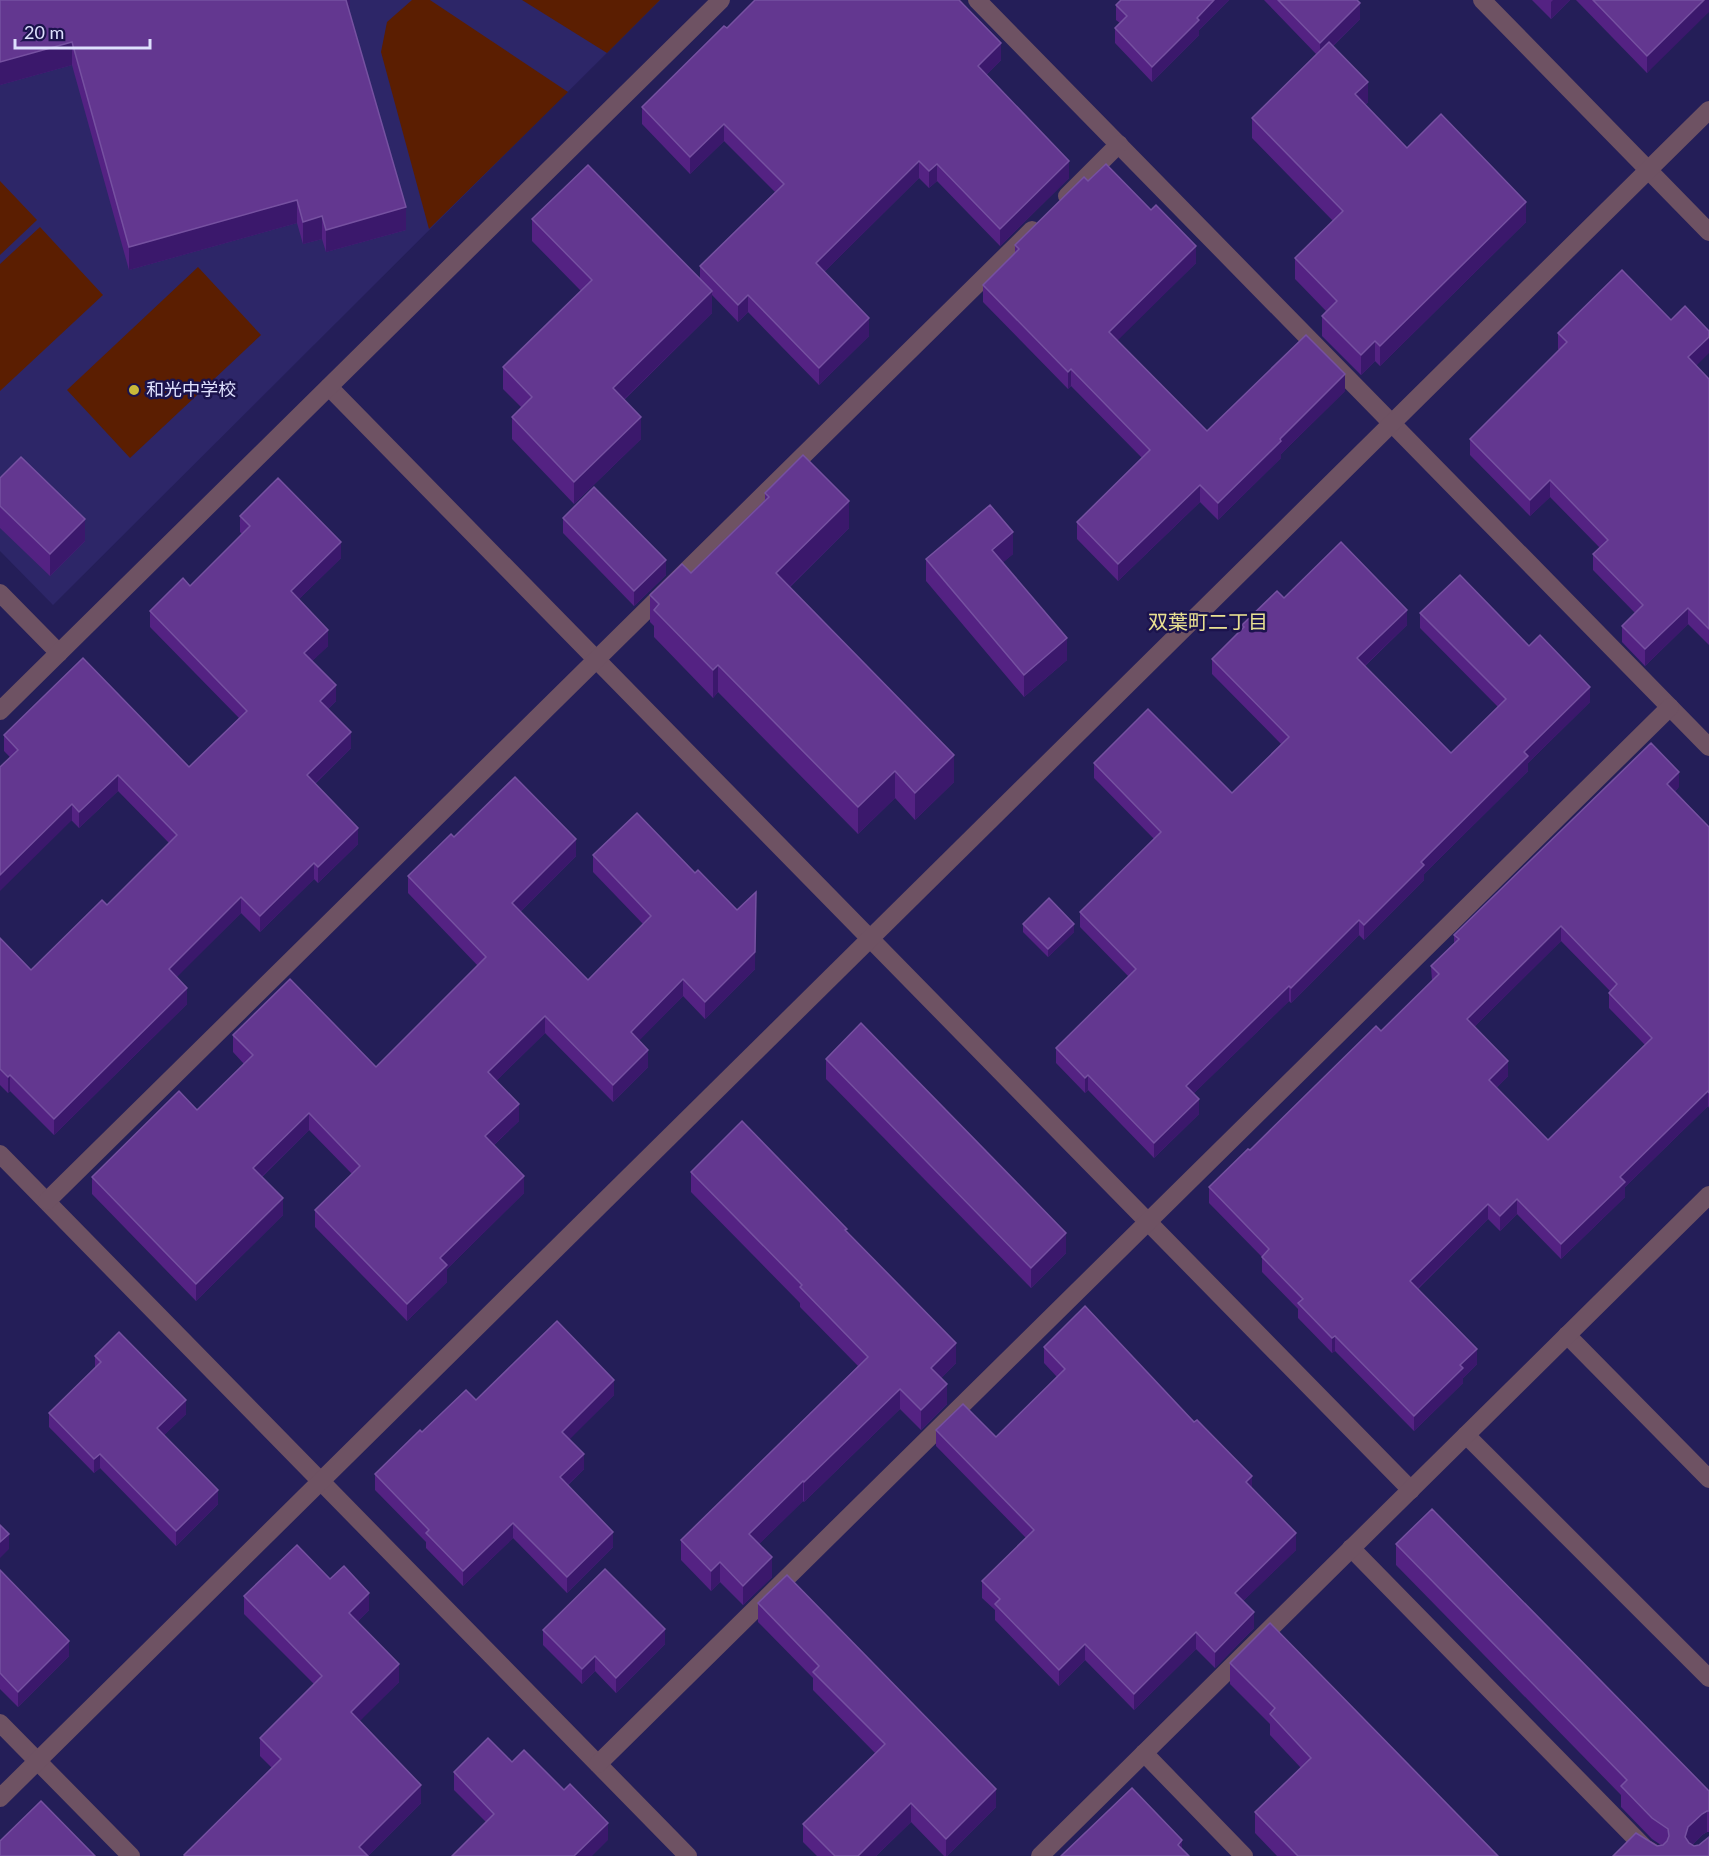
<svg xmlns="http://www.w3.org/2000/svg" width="1709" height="1856" font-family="Lato,'Noto Sans JP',sans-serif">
<rect width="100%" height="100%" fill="#241e58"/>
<polygon fill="#2d2668" points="0,0 660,0 53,605 0,551"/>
<g fill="#5b1e01">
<polygon points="412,0 430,0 568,92 429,229 381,52 387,22"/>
<polygon points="522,0 660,0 607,53"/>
<polygon points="0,181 37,220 0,255"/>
<polygon points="40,227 103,295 0,391 0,264"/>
<polygon points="198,267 261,335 130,458 67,390"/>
</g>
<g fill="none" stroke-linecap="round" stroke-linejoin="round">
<g stroke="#6e5263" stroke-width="18">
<polyline points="977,0 1709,747"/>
<polyline points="1482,0 1709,232"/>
<polyline points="1067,196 1119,144"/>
<polyline points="329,387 1411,1490"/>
<polyline points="0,593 59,653"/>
<polyline points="0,711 721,0"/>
<polyline points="0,1154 688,1856"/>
<polyline points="47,1201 1032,230"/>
<polyline points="1567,1335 1709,1479"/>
<polyline points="1466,1435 1709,1678"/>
<polyline points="1351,1548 1645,1848 1658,1856"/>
<polyline points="0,1723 131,1856"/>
<polyline points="1144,1753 1244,1856"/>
<polyline points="598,1764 1670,707"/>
<polyline points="0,1798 1709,110"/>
<polyline points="1040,1856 1709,1195"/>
</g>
</g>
<g fill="#542283" fill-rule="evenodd">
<polygon points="0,0 350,0 350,14 406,230 326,252 322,239 303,244 297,223 129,270 72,65 0,85"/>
<polygon points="1121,0 1229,0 1199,30 1199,35 1152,82 1115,43 1115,28 1120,23 1116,20 1116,5"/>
<polygon points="1264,0 1357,0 1360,19 1333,46 1368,102 1365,105 1407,148 1526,222 1380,366 1375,361 1361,375 1322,336 1322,316 1326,311 1295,279 1295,258 1333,221 1252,138 1252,118 1317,55"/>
<polygon points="1532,0 1570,0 1551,19"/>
<polygon points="1576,0 1709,0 1647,73"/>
<polygon points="727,28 1001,60 986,75 1069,178 1000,246 937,181 929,188 919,178 824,272 869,336 819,385 748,312 738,322 712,295 712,313 624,400 641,439 574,504 512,439 512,417 522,408 503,389 503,367 581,291 532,241 532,219 700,279 700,266 775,192 724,141 690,174 642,124 642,107"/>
<polygon points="1088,181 1196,263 1117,340 1207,431 1345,391 1281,454 1281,458 1218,520 1200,502 1118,581 1077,539 1077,522 1142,458 1071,386 1068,389 983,302 983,285 1015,253 1015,245"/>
<polygon points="1558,333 1696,366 1709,379 1709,645 1688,624 1645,666 1622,642 1622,626 1635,613 1593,570 1593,554 1600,548 1550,497 1530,516 1470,455 1470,439 1559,350 1558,349"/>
<polygon points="0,478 85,541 50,576 0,528"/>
<polygon points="765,493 849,528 790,587 954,782 915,820 895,798 858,834 718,692 713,698 654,637 654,626 650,622 650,595 691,573 765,500"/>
<polygon points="240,516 341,558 299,599 328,646 312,661 336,701 328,709 351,748 315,784 358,844 318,883 314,879 260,932 241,913 176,977 187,1004 54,1135 10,1091 8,1093 0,1085 0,938 31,970 107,905 169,843 118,791 79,828 4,751 4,735 189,767 239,718 150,627 150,611 190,586 242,534 240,532"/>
<polygon points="563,518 666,575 634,606 563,533"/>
<polygon points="1013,554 1003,562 1067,660 1024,697 926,581 926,559"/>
<polygon points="1284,598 1407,625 1365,666 1451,753 1498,707 1420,628 1420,613 1529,646 1590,702 1528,763 1528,771 1424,874 1424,880 1364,940 1359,935 1291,1003 1289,1001 1193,1094 1199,1114 1154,1158 1088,1090 1085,1093 1056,1063 1056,1048 1129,977 1080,927 1080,912 1154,839 1094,778 1094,763 1232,793 1281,744 1212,674 1212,659 1242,630 1242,625"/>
<path d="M1679 787 1675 791 1709 827V1108L1708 1106 1625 1187V1197L1561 1259 1517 1214 1500 1231 1488 1219 1418 1289 1477 1364 1463 1378V1383L1414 1431 1335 1351 1332 1353 1298 1318V1309L1262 1272V1257L1209 1203V1187L1381 1031 1432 981 1431 966 1454 943V935ZM1561 941 1610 991 1609 993V1008L1645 1045 1548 1140 1496 1088 1508 1076 1474 1027Z"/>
<polygon points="454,837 576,856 520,912 588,980 643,924 593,872 593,855 755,969 705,1019 683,996 639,1040 648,1067 613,1102 545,1033 496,1081 519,1121 494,1145 524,1193 447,1269 447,1282 407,1321 315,1227 315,1210 352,1174 309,1130 262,1177 283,1215 196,1301 92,1194 92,1177 197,1110 244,1064 233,1052 233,1035 376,1067 478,966 408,893 408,876"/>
<polygon points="1023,924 1074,932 1048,957 1023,932"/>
<polygon points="826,1059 1066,1253 1031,1288 826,1079"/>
<polygon points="691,1172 847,1232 956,1363 941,1378 947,1404 921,1430 900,1409 804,1502 803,1501 759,1544 772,1577 743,1605 720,1582 711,1591 681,1560 681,1540 858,1366 800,1307 800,1303 691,1192"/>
<polygon points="1044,1347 1252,1488 1296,1550 1243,1601 1254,1628 1215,1668 1196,1649 1134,1710 1085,1660 1059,1686 995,1620 995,1610 982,1598 982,1581 1026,1538 936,1446 936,1430 996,1437 1057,1377 1044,1363"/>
<polygon points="95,1356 186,1414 164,1435 218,1504 176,1546 100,1468 94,1473 49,1427 49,1413 95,1368"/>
<polygon points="614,1395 569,1439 584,1469 568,1485 613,1547 567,1593 513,1538 463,1586 426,1548 426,1542 375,1490 375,1474 422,1432 476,1400"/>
<polygon points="1396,1544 1709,1791 1709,1832 1707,1832 1702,1835 1692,1845 1709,1856 1657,1846 1661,1845 1652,1839 1621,1807 1621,1795 1396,1565"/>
<polygon points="0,1570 69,1656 18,1707 0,1689"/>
<polygon points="330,1579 369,1610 358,1621 399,1682 359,1721 421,1803 368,1856 184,1856 184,1855 272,1768 260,1756 260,1738 314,1684 244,1614 244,1596"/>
<polygon points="758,1603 996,1807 947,1856 944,1856 911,1822 876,1856 817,1856 803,1842 803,1824 875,1753 813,1690 813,1678 758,1622"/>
<polygon points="543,1630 665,1644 616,1693 595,1671 582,1684 543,1645"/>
<polygon points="1230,1663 1498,1856 1277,1856 1255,1833 1255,1812 1301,1768 1270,1735 1270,1724 1230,1684"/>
<polygon points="512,1762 608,1840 486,1822 454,1790 454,1772"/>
</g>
<g fill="#3b186c">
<polygon points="345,0 350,0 350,15"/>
<polygon points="1214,0 1229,0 1199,30 1199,35 1152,82 1152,67"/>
<polygon points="1553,0 1570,0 1551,19 1551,2"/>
<polygon points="1704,0 1709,0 1709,12 1647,73 1647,56"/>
<polygon points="1360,3 1360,19 1320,58 1320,43"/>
<polygon points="72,42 72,65 0,85 0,62"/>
<polygon points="1001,43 1001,60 978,83 978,66"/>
<polygon points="1368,82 1368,102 1355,115 1355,94"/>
<polygon points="724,124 724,141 690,174 690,157"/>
<polygon points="919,161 919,178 816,280 816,263"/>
<polygon points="1069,161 1069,178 1000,246 1000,229"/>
<polygon points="937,164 937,181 929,188 929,171"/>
<polygon points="297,200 297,223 129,270 129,247"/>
<polygon points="1526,202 1526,222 1380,366 1380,346"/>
<polygon points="406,207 406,230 326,252 326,230"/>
<polygon points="322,216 322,239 303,244 303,222"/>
<polygon points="1196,246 1196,263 1109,349 1109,332"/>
<polygon points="712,291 712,313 613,410 613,388"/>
<polygon points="748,295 748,312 738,322 738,305"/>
<polygon points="869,318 869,336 819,385 819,368"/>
<polygon points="1709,337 1709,353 1688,374 1688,357"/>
<polygon points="1375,341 1375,361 1361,375 1361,355"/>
<polygon points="1071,369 1071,386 1068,389 1068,372"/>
<polygon points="1345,374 1345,391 1281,454 1281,458 1218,520 1218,503 1280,439"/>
<polygon points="641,417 641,439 574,504 574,482"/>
<polygon points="1550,480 1550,497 1530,516 1530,500"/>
<polygon points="1200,485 1200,502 1118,581 1118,564"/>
<polygon points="849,501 849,528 776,600 776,573"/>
<polygon points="85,519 85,541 50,576 50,554"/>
<polygon points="1013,532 1013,554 992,572 992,550"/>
<polygon points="341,542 341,558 291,607 291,591"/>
<polygon points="666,560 666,575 634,606 634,591"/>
<polygon points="1688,608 1688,624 1645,666 1645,649"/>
<polygon points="1407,610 1407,625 1357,673 1357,658"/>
<polygon points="328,630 328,646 304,669 304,653"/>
<polygon points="1067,638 1067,660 1024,697 1024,675"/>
<polygon points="718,665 718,692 713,698 713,670"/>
<polygon points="336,685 336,701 320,717 320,701"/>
<polygon points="1590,687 1590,702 1528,763 1528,771 1424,874 1424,880 1364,940 1364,925 1524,752"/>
<polygon points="351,732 351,748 307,791 307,775"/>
<polygon points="954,755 954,782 915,820 915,793"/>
<polygon points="895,771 895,798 858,834 858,807"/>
<polygon points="1679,772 1679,787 1667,799 1667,784"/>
<polygon points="118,775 118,791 79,828 79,812"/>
<polygon points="72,804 72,820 0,891 0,875"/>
<polygon points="358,828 358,844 318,883 318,867"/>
<polygon points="576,839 576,856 512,920 512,903"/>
<polygon points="314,863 314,879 260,932 260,916"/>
<polygon points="756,892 755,969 705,1019 705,1002"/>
<polygon points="241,897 241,913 169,985 169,969"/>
<polygon points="1359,920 1359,935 1291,1003 1291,988"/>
<polygon points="1074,924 1074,932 1048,957 1048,949"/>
<polygon points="1561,926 1561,941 1467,1034 1467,1019"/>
<polygon points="683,979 683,996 631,1049 631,1032"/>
<polygon points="1289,986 1289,1001 1186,1101 1186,1086"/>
<polygon points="187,988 187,1004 54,1135 54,1119"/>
<polygon points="545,1016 545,1033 488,1089 488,1072"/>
<polygon points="648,1050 648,1067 613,1102 613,1085"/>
<polygon points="1508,1061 1508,1076 1489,1095 1489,1080"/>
<polygon points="10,1075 10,1091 8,1093 8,1077"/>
<polygon points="1088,1075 1088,1090 1085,1093 1085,1078"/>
<polygon points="1708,1091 1708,1106 1625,1187 1625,1197 1561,1259 1561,1244 1620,1177"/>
<polygon points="1199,1099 1199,1114 1154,1158 1154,1143"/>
<polygon points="519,1104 519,1121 485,1153 485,1136"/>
<polygon points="309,1113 309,1130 253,1185 253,1168"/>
<polygon points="524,1176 524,1193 447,1269 447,1282 407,1321 407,1304 440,1258"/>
<polygon points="283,1198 283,1215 196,1301 196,1284"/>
<polygon points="1517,1199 1517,1214 1500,1231 1500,1216"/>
<polygon points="1488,1204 1488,1219 1410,1296 1410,1281"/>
<polygon points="1066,1233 1066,1253 1031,1288 1031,1268"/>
<polygon points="1335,1336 1335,1351 1332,1353 1332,1338"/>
<polygon points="956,1343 956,1363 931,1388 931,1368"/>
<polygon points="1477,1349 1477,1364 1463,1378 1463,1383 1414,1431 1414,1416 1460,1365"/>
<polygon points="614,1380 614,1395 562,1447 562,1432"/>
<polygon points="947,1384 947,1404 921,1430 921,1410"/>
<polygon points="900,1389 900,1409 804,1502 804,1482"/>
<polygon points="186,1400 186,1414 157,1442 157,1428"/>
<polygon points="100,1454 100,1468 94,1473 94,1459"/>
<polygon points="584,1454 584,1469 560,1492 560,1477"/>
<polygon points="1252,1476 1252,1493 1246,1482"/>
<polygon points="803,1481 803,1501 749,1554 749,1534"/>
<polygon points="218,1490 218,1504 176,1546 176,1531"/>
<polygon points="513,1523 513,1538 463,1586 463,1571"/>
<polygon points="613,1532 613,1547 567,1593 567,1577"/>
<polygon points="1296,1533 1296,1550 1235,1609 1235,1593"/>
<polygon points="9,1534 9,1549 0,1558 0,1542"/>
<polygon points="772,1557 772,1577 743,1605 743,1586"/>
<polygon points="720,1562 720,1582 711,1591 711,1571"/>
<polygon points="369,1593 369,1610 349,1630 349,1613"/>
<polygon points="1254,1612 1254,1628 1215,1668 1215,1652"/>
<polygon points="665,1629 665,1644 616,1693 616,1678"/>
<polygon points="1196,1632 1196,1649 1134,1710 1134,1694"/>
<polygon points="69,1641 69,1656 18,1707 18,1692"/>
<polygon points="1085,1644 1085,1660 1059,1686 1059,1670"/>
<polygon points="595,1656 595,1671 582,1684 582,1669"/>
<polygon points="399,1664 399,1682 351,1730 351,1712"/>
<polygon points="421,1785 421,1803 368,1856 359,1847"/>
<polygon points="996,1789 996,1807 947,1856 946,1856 946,1839"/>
<polygon points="911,1803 911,1822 876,1856 858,1856"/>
<polygon points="1707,1811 1707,1832 1702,1835 1688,1849 1685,1837 1688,1827 1702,1814"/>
<polygon points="608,1823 608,1840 592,1856 574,1856"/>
<polygon points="1182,1840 1182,1855 1178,1845"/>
</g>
<g fill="#633790" stroke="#7651a1" stroke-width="1.5" fill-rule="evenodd">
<polygon points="0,0 346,0 406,207 326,230 322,216 303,222 297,200 129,247 72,42 0,62"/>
<polygon points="755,0 959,0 1001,43 978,66 1069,161 1000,229 937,164 929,171 919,161 816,263 869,318 819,368 748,295 738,305 700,266 784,184 724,124 690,157 642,107 724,26 727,28"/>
<polygon points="1121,0 1214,0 1197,18 1199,20 1152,67 1115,28 1127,16 1116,5"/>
<polygon points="1278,0 1357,0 1360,3 1320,43"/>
<polygon points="1593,0 1704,0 1647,56"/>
<polygon points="1329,42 1368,82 1355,94 1407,148 1441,114 1526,202 1380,346 1375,341 1361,355 1322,316 1337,301 1295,258 1343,211 1252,118"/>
<polygon points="1106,164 1151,210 1156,205 1196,246 1109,332 1207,431 1306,335 1345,374 1280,439 1281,441 1218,503 1200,485 1118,564 1077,522 1150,450 1071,369 1068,372 983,285 1019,249 1015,245 1084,177 1088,181"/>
<polygon points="588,165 712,291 613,388 641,417 574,482 512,417 532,397 503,367 592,280 532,219"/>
<polygon points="1622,270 1671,320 1685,306 1709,331 1709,337 1688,357 1709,379 1709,629 1688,608 1645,649 1622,626 1643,605 1593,554 1608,540 1550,480 1530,500 1470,439 1567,342 1558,333"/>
<polygon points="803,455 849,501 776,573 954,755 915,793 895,771 858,807 718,665 713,670 654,610 659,604 650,595 682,564 691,573 769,497 765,493"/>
<polygon points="21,457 85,519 50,554 0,506 0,478"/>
<polygon points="278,478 341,542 291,591 328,630 304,653 336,685 320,701 351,732 307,775 358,828 318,867 314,863 260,916 241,897 169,969 187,988 54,1119 10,1075 8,1077 0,1069 0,938 31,970 102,900 107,905 177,835 118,775 79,812 72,804 0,875 0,767 18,750 4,735 83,658 189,767 247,711 150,611 183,578 190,586 250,526 240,516"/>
<polygon points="594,487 666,560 634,591 563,518"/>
<polygon points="990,505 1013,532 992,550 1067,638 1024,675 926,559"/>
<polygon points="1341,542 1407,610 1357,658 1451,753 1506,699 1420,613 1460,575 1529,646 1540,635 1590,687 1524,752 1528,756 1421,862 1424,865 1364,925 1359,920 1291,988 1289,986 1186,1086 1199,1099 1154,1143 1088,1075 1085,1078 1056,1048 1136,969 1080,912 1161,832 1094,763 1148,709 1232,793 1289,737 1212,659 1244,627 1242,625 1277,591 1284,598"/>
<path d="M1651 743 1679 772 1667 784 1709 827V1093L1708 1091 1620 1177 1625 1182 1561 1244 1517 1199 1500 1216 1488 1204 1410 1281 1477 1349 1460 1365 1463 1368 1414 1416 1335 1336 1332 1338 1298 1303 1303 1299 1262 1257 1269 1249 1209 1187 1248 1149 1250 1150 1376 1026 1381 1031 1439 974 1431 966 1459 939 1454 935ZM1561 926 1617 984 1609 993 1652 1038 1548 1140 1489 1080 1508 1061 1467 1019Z"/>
<polygon points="515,777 576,839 512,903 588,980 651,916 593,855 637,813 695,873 698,870 737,910 756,892 755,952 705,1002 683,979 631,1032 648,1050 613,1085 545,1016 488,1072 519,1104 485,1136 524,1176 440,1258 447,1265 407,1304 315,1210 360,1166 309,1113 253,1168 283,1198 196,1284 92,1177 179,1091 197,1110 253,1055 233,1035 290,979 376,1067 486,957 408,876 451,834 454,837"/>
<polygon points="1049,898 1074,924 1048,949 1023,924"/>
<polygon points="861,1023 1066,1233 1031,1268 826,1059"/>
<polygon points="742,1121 847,1229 845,1230 956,1343 931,1368 947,1384 921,1410 900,1389 804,1482 803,1481 749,1534 772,1557 743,1586 720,1562 711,1571 681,1540 868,1357 800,1287 802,1285 691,1172"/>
<polygon points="1085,1306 1194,1422 1197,1420 1252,1476 1246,1482 1296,1533 1235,1593 1254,1612 1215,1652 1196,1632 1134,1694 1085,1644 1059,1670 995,1604 1000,1599 982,1581 1034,1530 936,1430 963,1404 996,1437 1065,1369 1044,1347"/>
<polygon points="557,1321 614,1380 562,1432 584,1454 560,1477 613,1532 567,1577 513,1523 463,1571 426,1533 429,1530 375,1474 420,1430 422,1432 466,1390 476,1400"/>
<polygon points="119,1332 186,1400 157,1428 218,1490 176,1531 100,1454 94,1459 49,1413 101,1362 95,1356"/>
<polygon points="1432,1509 1709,1791 1709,1811 1707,1811 1702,1814 1688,1827 1685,1837 1689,1843 1694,1846 1699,1845 1709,1837 1709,1856 1613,1856 1636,1833 1657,1846 1663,1845 1667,1841 1669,1836 1668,1829 1652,1818 1621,1786 1627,1780 1396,1544"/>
<polygon points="0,1525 9,1534 0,1542"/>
<polygon points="297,1545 330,1579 344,1566 369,1593 349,1613 399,1664 351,1712 421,1785 359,1847 368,1856 185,1856 184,1855 281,1759 260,1738 322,1676 244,1596"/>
<polygon points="605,1569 665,1629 616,1678 595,1656 582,1669 543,1630"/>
<polygon points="0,1570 69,1641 18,1692 0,1673"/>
<polygon points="787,1575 996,1789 946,1839 911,1803 858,1856 835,1856 803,1824 885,1744 813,1672 819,1666 758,1603"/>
<polygon points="1270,1623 1498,1856 1298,1856 1255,1812 1311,1758 1270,1714 1275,1708 1230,1663"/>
<polygon points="488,1738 512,1762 524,1750 564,1790 570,1784 608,1823 574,1856 452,1856 494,1814 454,1772"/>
<polygon points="1132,1788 1182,1840 1178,1845 1189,1856 1061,1856"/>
<polygon points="41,1801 95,1856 0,1856 0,1841"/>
</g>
<circle fill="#c9ba3a" stroke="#1b134c" stroke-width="2" cx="134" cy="390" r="6"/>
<g text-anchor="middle" stroke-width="5" stroke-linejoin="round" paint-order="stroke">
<g font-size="18" fill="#dee0fd" stroke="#1b134c" text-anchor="start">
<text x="146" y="396">和光中学校</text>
</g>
<g font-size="20" fill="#eae192" stroke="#1b134c">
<text x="1208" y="629">双葉町二丁目</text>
</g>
</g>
<path d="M15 39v9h135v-9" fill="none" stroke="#dee0fd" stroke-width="3"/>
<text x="24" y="39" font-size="18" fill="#dee0fd" stroke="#1b134c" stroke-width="4.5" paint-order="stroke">20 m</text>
</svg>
